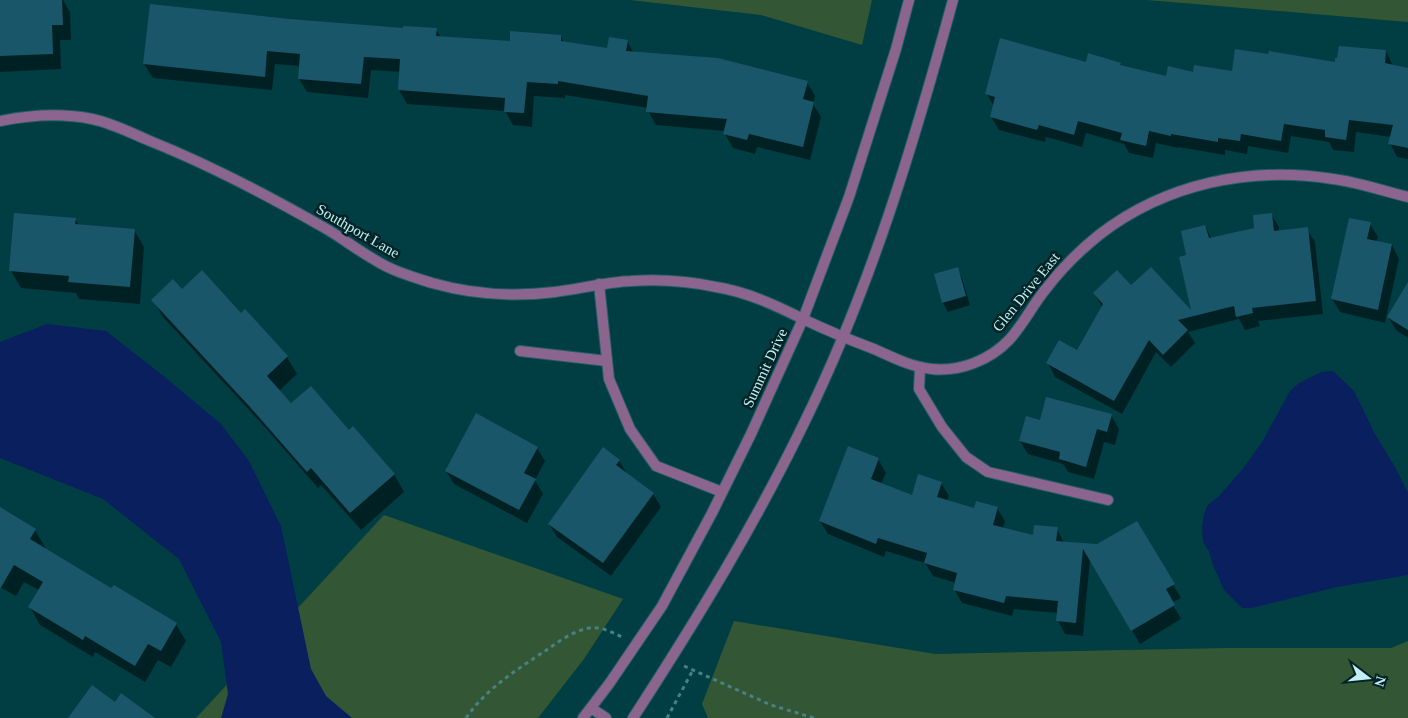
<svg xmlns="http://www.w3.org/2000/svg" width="1408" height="718" font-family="Georgia,serif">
<rect width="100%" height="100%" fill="#003e44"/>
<g fill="#335734">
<polygon points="630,0 872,0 862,45 761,15"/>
<polygon points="1147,0 1408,0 1408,22"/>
<polygon points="384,515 623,599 584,659 538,718 196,718"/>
<polygon points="734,621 935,654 1226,648 1391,648 1408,641 1408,718 708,718 702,704"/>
</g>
<g fill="#091f5e">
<polygon points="47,324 106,331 161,374 221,424 249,461 281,526 311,669 326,696 352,718 221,718 228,694 221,642 179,559 103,499 0,458 0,342"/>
<polygon points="1333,371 1354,391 1375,434 1395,467 1408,493 1408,575 1337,587 1252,608 1242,608 1224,590 1213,565 1209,551 1203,542 1202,527 1204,514 1207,506 1219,496 1242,470 1262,442 1290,391 1299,383 1321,372"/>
</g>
<g fill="#0007">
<polygon points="0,0 63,0 70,12 71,40 60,40 61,69 0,72"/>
<polygon points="290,20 404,29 436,30 441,37 511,42 561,36 564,42 608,49 627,41 633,52 807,82 815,96 813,104 821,117 810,160 757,147 755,154 733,148 725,134 725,131 656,125 648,111 648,108 565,95 565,98 534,96 532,127 513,125 505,111 407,104 399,90 401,72 371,70 368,98 307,92 299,79 300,66 275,64 272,90 153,78 144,64"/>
<polygon points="1386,51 1393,66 1408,70 1408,159 1397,157 1390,143 1391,137 1356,132 1354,152 1333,150 1329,142 1291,136 1288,153 1248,146 1247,154 1225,150 1225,155 1178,147 1178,148 1156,143 1153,158 1129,153 1124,144 1086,133 1082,147 1046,137 1045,142 999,130 991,117 994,107 987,94 1086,63 1120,64 1122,67 1167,78 1194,73 1233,73 1336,63"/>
<polygon points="1271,214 1279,227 1279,232 1307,229 1315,242 1323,314 1258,321 1260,326 1245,330 1239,319 1188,332 1195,343 1171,367 1156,352 1122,414 1055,377 1048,363 1077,352 1102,307 1094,293 1131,287 1194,314 1188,256 1205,226 1212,239 1255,228"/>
<polygon points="75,219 79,225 134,230 144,247 140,304 79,299 76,293 21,288 11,271"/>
<polygon points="1370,224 1378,237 1376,242 1392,245 1399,259 1385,323 1340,312 1332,299"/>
<polygon points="957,269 962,278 970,305 948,312 943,303 936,275"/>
<polygon points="1408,285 1408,338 1396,330 1388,317"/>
<polygon points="182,291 241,315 287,357 297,374 279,391 291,405 349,432 394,474 404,492 361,530 321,485 318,488 262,424 163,317 153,300"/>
<polygon points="1111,415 1119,429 1115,445 1104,442 1094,479 1068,472 1063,464 1028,454 1020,441 1041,421"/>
<polygon points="537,448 545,461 535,480 543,494 527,523 454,484 446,471"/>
<polygon points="878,459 886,473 881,484 913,496 941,483 949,496 947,501 975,509 997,508 1005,521 1003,529 1034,537 1057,528 1064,543 1098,546 1136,523 1181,598 1172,603 1181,619 1140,644 1090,559 1083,636 1065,634 1058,621 1058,613 1014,609 1012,616 962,603 954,589 956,583 933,576 925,563 886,551 884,557 828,534 820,521"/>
<polygon points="619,460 627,474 653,494 661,507 611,576 557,537 549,524"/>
<polygon points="0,509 35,530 45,547 44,549 112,590 176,624 186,641 171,667 158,660 145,682 95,652 93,657 40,625 30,607 40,591 24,582 16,596 0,587"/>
</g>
<g fill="#19566a">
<polygon points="0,0 62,0 63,25 52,25 53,54 0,56"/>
<polygon points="150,4 290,19 403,28 403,26 437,28 436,36 510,41 510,31 561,35 561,41 607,48 609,37 628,40 626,51 718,58 808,81 803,99 814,102 803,147 749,134 747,140 723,134 727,119 646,112 648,96 558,81 558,84 527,82 524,113 504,112 505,98 398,90 400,59 364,57 361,84 298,79 300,54 267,51 265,77 143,64"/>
<polygon points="1000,38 1086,62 1088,53 1121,63 1120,65 1166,76 1168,66 1193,72 1194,65 1232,71 1235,49 1268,54 1269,51 1335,62 1335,58 1337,58 1339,46 1386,50 1385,63 1408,68 1408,148 1388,144 1393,125 1349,120 1346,140 1325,137 1325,130 1284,124 1281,141 1241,134 1240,141 1218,138 1218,142 1171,134 1171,136 1149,131 1146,146 1120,140 1122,133 1078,121 1074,135 1039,125 1037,130 990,117 995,97 985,94"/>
<polygon points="14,213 76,218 75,224 135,229 130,287 68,282 69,276 9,271"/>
<polygon points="1272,213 1274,231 1308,227 1316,301 1252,308 1253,313 1236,317 1234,306 1178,320 1188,330 1163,355 1149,340 1114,401 1046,363 1059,340 1077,350 1103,304 1093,293 1117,270 1131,285 1151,267 1191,310 1179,257 1186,255 1181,231 1205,225 1209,238 1254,228 1253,215"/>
<polygon points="1349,218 1371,222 1367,239 1392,244 1378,310 1331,299"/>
<polygon points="958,267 966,296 942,303 934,274"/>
<polygon points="202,270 241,313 245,309 288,356 267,376 291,403 311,386 349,430 353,426 395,474 350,513 311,468 307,472 250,407 151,300 173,279 182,289"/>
<polygon points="1408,282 1408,330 1387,317"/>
<polygon points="1046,397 1112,414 1107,432 1097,429 1086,467 1059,459 1060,452 1019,441 1026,416 1040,420"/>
<polygon points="476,413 538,447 524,473 536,479 519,510 445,471"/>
<polygon points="848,446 879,458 871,479 912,495 918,474 942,482 937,497 974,508 976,501 998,507 993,525 1033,535 1034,525 1058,527 1056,541 1097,544 1137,521 1175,584 1166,589 1175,605 1131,631 1083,549 1076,623 1056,621 1058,601 1006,596 1004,603 953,590 957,573 924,563 927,553 878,538 876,544 819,521"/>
<polygon points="603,447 620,460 616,465 654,493 603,563 548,524"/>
<polygon points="0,507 36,529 30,539 111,588 114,585 177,623 161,651 148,644 135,666 85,636 83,640 28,607 43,582 14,565 0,589"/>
<polygon points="92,685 115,702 121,693 155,718 68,718"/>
</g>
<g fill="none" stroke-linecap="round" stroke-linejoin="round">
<g stroke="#235e64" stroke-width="12">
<g id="lane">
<polyline points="599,284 609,379 630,429 656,466 722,492"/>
<polyline points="520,351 607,361"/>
</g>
</g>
<g stroke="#235e64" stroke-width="12">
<g id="street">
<path d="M0 121C30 115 62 113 92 119 112 123 131 133 150 141 210 165 267 195 323 227 341 237 357 250 375 260 392 271 413 277 432 283 471 294 515 297 555 292 580 289 606 282 631 281 660 279 688 281 716 287 747 292 775 305 803 319 826 330 850 340 874 349 892 357 911 367 932 369 960 372 990 360 1009 340 1023 325 1032 306 1045 290 1061 269 1079 251 1099 235 1166 183 1251 166 1333 179 1358 182 1383 191 1408 197"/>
<polyline points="920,367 919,389 942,427 966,457 988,472 1108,500"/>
<polyline points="591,708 606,718"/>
<polyline points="583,718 609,684 662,606 712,513 751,434 803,319 849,197 896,49 909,0"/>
<path d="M633 718C696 621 756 523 806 419 871 286 914 143 953 0"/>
</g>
</g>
<g stroke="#488086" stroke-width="3" stroke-dasharray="4 4" stroke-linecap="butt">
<polyline points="684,666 771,705 814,718"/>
<path d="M466 718C486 689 516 670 545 651 558 642 573 631 589 628 600 626 612 632 622 637"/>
<polyline points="667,718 693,670"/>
</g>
<use href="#lane" stroke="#8c658f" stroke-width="10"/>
<use href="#street" stroke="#8c658f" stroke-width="10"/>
</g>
<g text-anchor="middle" stroke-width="5" stroke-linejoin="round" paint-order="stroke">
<g font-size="15" fill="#c1eff4" stroke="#012326">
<text transform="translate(358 231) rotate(30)" y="5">Southport Lane</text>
<text transform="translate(1026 292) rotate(-51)" y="5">Glen Drive East</text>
<text transform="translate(765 368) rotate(-65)" y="5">Summit Drive</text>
</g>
</g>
<g transform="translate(1368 678) rotate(106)" stroke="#012326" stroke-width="4" paint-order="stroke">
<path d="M0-4L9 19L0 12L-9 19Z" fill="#c1eff4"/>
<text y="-8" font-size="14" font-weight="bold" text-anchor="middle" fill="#c1eff4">N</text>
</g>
</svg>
